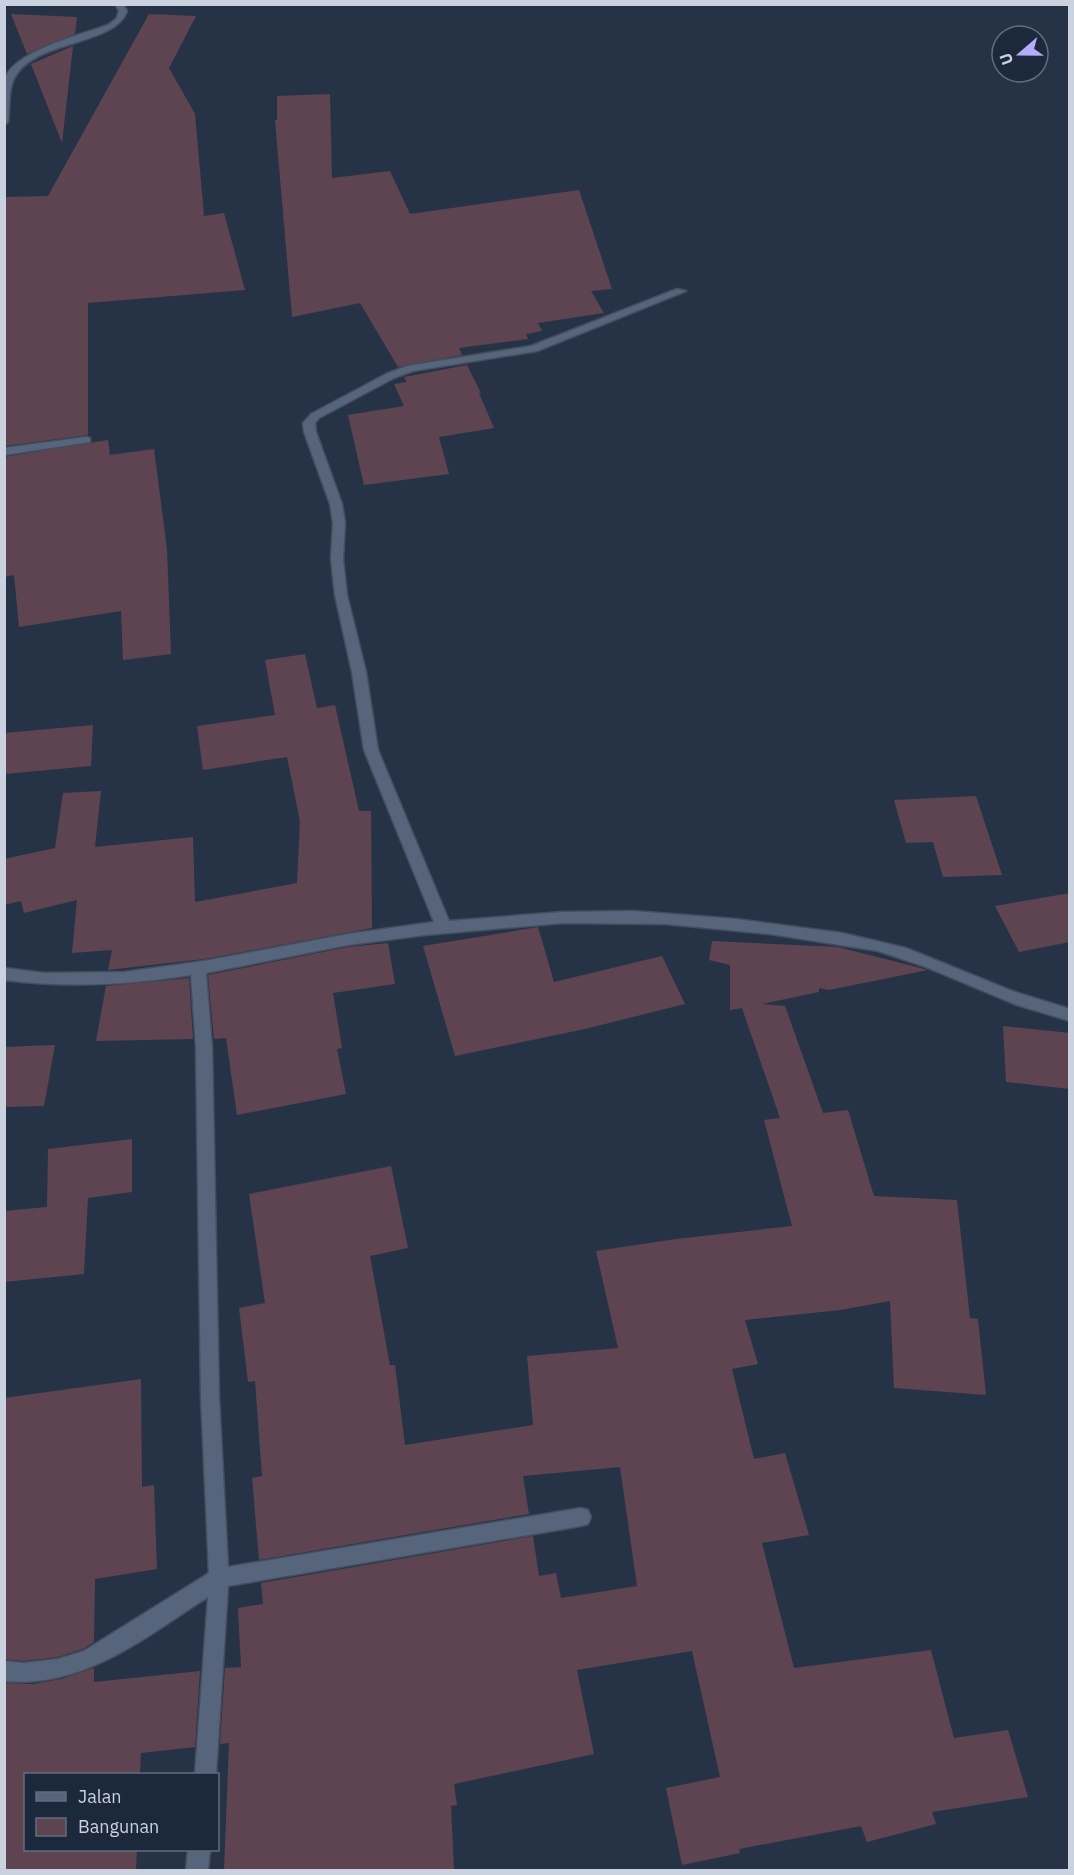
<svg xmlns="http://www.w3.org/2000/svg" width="1074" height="1875" font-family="'IBM Plex Sans',sans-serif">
<rect width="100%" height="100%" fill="#263347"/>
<g fill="#5e4451">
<polygon points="11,14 77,17 75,34 27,54"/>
<polygon points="149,14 196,16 169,68 195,114 204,216 224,213 245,290 88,303 88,435 4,446 4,197 48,196"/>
<polygon points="73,46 62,143 31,64"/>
<polygon points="330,94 332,178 390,171 410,214 579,190 612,289 591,291 604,313 538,323 542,331 526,334 528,339 459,348 462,355 398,367 360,303 292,317 275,120 277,120 277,96"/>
<polygon points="467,365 481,393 479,393 494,428 439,437 449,474 364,485 348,415 404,406 394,384 407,382 404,377"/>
<polygon points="108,440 110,455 154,449 167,549 171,654 123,660 121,611 19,627 14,575 4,577 4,457"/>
<polygon points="305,654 317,708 335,705 359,811 371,811 372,928 204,959 108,970 112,950 72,953 77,900 24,913 21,901 4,905 4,859 55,848 63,793 101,791 95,847 193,837 195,902 297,883 300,821 287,757 203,770 197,726 275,715 265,660"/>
<polygon points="93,725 91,766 4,774 4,733"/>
<polygon points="976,796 1002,875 943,877 933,842 906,843 894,800"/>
<polygon points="1070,893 1070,942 1019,952 995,906"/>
<polygon points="538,927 554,982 662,956 685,1004 585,1029 455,1056 423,946"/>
<polygon points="712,941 838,947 928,970 829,990 819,988 819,992 762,1004 785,1006 823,1113 848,1110 874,1196 957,1200 970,1318 978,1319 986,1395 894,1388 890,1301 840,1310 745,1320 758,1364 732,1369 754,1459 785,1453 809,1535 762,1543 794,1668 931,1650 954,1738 1008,1730 1028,1797 932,1812 936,1824 867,1842 861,1826 739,1849 740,1853 682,1865 666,1788 720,1777 692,1651 577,1670 594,1754 454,1784 457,1805 451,1806 454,1870 224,1870 229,1743 220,1744 225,1668 241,1667 238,1608 263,1604 261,1583 533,1536 539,1576 556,1573 561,1598 637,1586 620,1467 523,1476 529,1514 259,1560 252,1478 262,1476 255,1381 248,1382 239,1308 265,1303 249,1194 391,1166 408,1248 370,1256 390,1365 395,1365 405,1445 533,1425 527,1356 618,1348 596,1251 676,1239 792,1226 764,1120 780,1118 742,1008 730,1010 730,965 709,960"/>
<polygon points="388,943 395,984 333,993 342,1048 337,1049 346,1094 237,1115 226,1038 214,1039 208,975 348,947"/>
<polygon points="189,978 193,1039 96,1041 106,986"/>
<polygon points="1003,1026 1070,1033 1070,1089 1006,1082"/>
<polygon points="55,1045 44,1106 4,1107 4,1047"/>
<polygon points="132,1139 132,1192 88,1198 84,1274 4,1282 4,1211 47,1207 48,1149"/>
<polygon points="141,1379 142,1487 154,1485 157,1569 95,1579 94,1642 83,1649 58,1657 24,1661 4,1659 4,1398"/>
<polygon points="94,1668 94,1682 200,1671 195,1747 141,1753 140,1774 26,1774 26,1850 137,1850 136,1870 4,1870 4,1683 33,1684 61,1679"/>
</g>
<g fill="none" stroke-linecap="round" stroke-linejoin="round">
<g stroke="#434e5f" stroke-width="3">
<g id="minor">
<path d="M115 4H123L127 11C115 47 30 39 13 81 8 93 10 109 8 122L4 125C4 111 2 96 4 82 9 52 83 34 108 25L116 19 119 11Z"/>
<path d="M677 289 686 291 537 351 413 371 394 378 319 418 315 423 316 432 342 504 345 523 343 559 347 595 366 672 378 750 449 921 563 912 632 911 736 919 842 933 906 948 1012 991 1070 1009V1021L1017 1005 926 967 878 951 770 934 666 924 563 923 425 935 348 945 206 973 212 1047 219 1397 228 1567 581 1508 588 1510 591 1517 588 1524 581 1526 228 1586 216 1774H195L208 1597C145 1637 84 1689 4 1681V1661L24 1663 58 1659 84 1651 209 1573 201 1397 196 1047 191 975C128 985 68 988 4 980V968L44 973 124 972 204 961 348 934 434 922 364 750 352 672 335 595 331 559 333 523 330 504 304 432 303 423 311 414 386 374 407 366 531 346Z"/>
<polygon points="86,437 90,438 90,442 4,455 4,448"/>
<polygon points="188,1850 210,1850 208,1870 186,1870"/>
</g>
</g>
<use href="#minor" fill="#56657b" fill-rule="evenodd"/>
</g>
<rect width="1074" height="1875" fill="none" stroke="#cad2df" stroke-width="12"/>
<rect x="24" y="1773" width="195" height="78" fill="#1c293c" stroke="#626d7d" stroke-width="1.5"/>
<rect x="36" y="1792" width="30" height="9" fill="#56657b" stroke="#626d7d" stroke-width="1.5"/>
<text x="78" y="1803" font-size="18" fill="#cad2df">Jalan</text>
<rect x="36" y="1818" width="30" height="18" fill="#5e4451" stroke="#626d7d" stroke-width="1.5"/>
<text x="78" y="1833" font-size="18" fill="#cad2df">Bangunan</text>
<g transform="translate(1020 54) rotate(250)"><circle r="28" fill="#1c293c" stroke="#626d7d" stroke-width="1.5"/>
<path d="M0-4.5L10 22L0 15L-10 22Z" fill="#b5acf9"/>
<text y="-9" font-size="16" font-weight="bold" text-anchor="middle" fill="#cad2df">U</text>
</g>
</svg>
